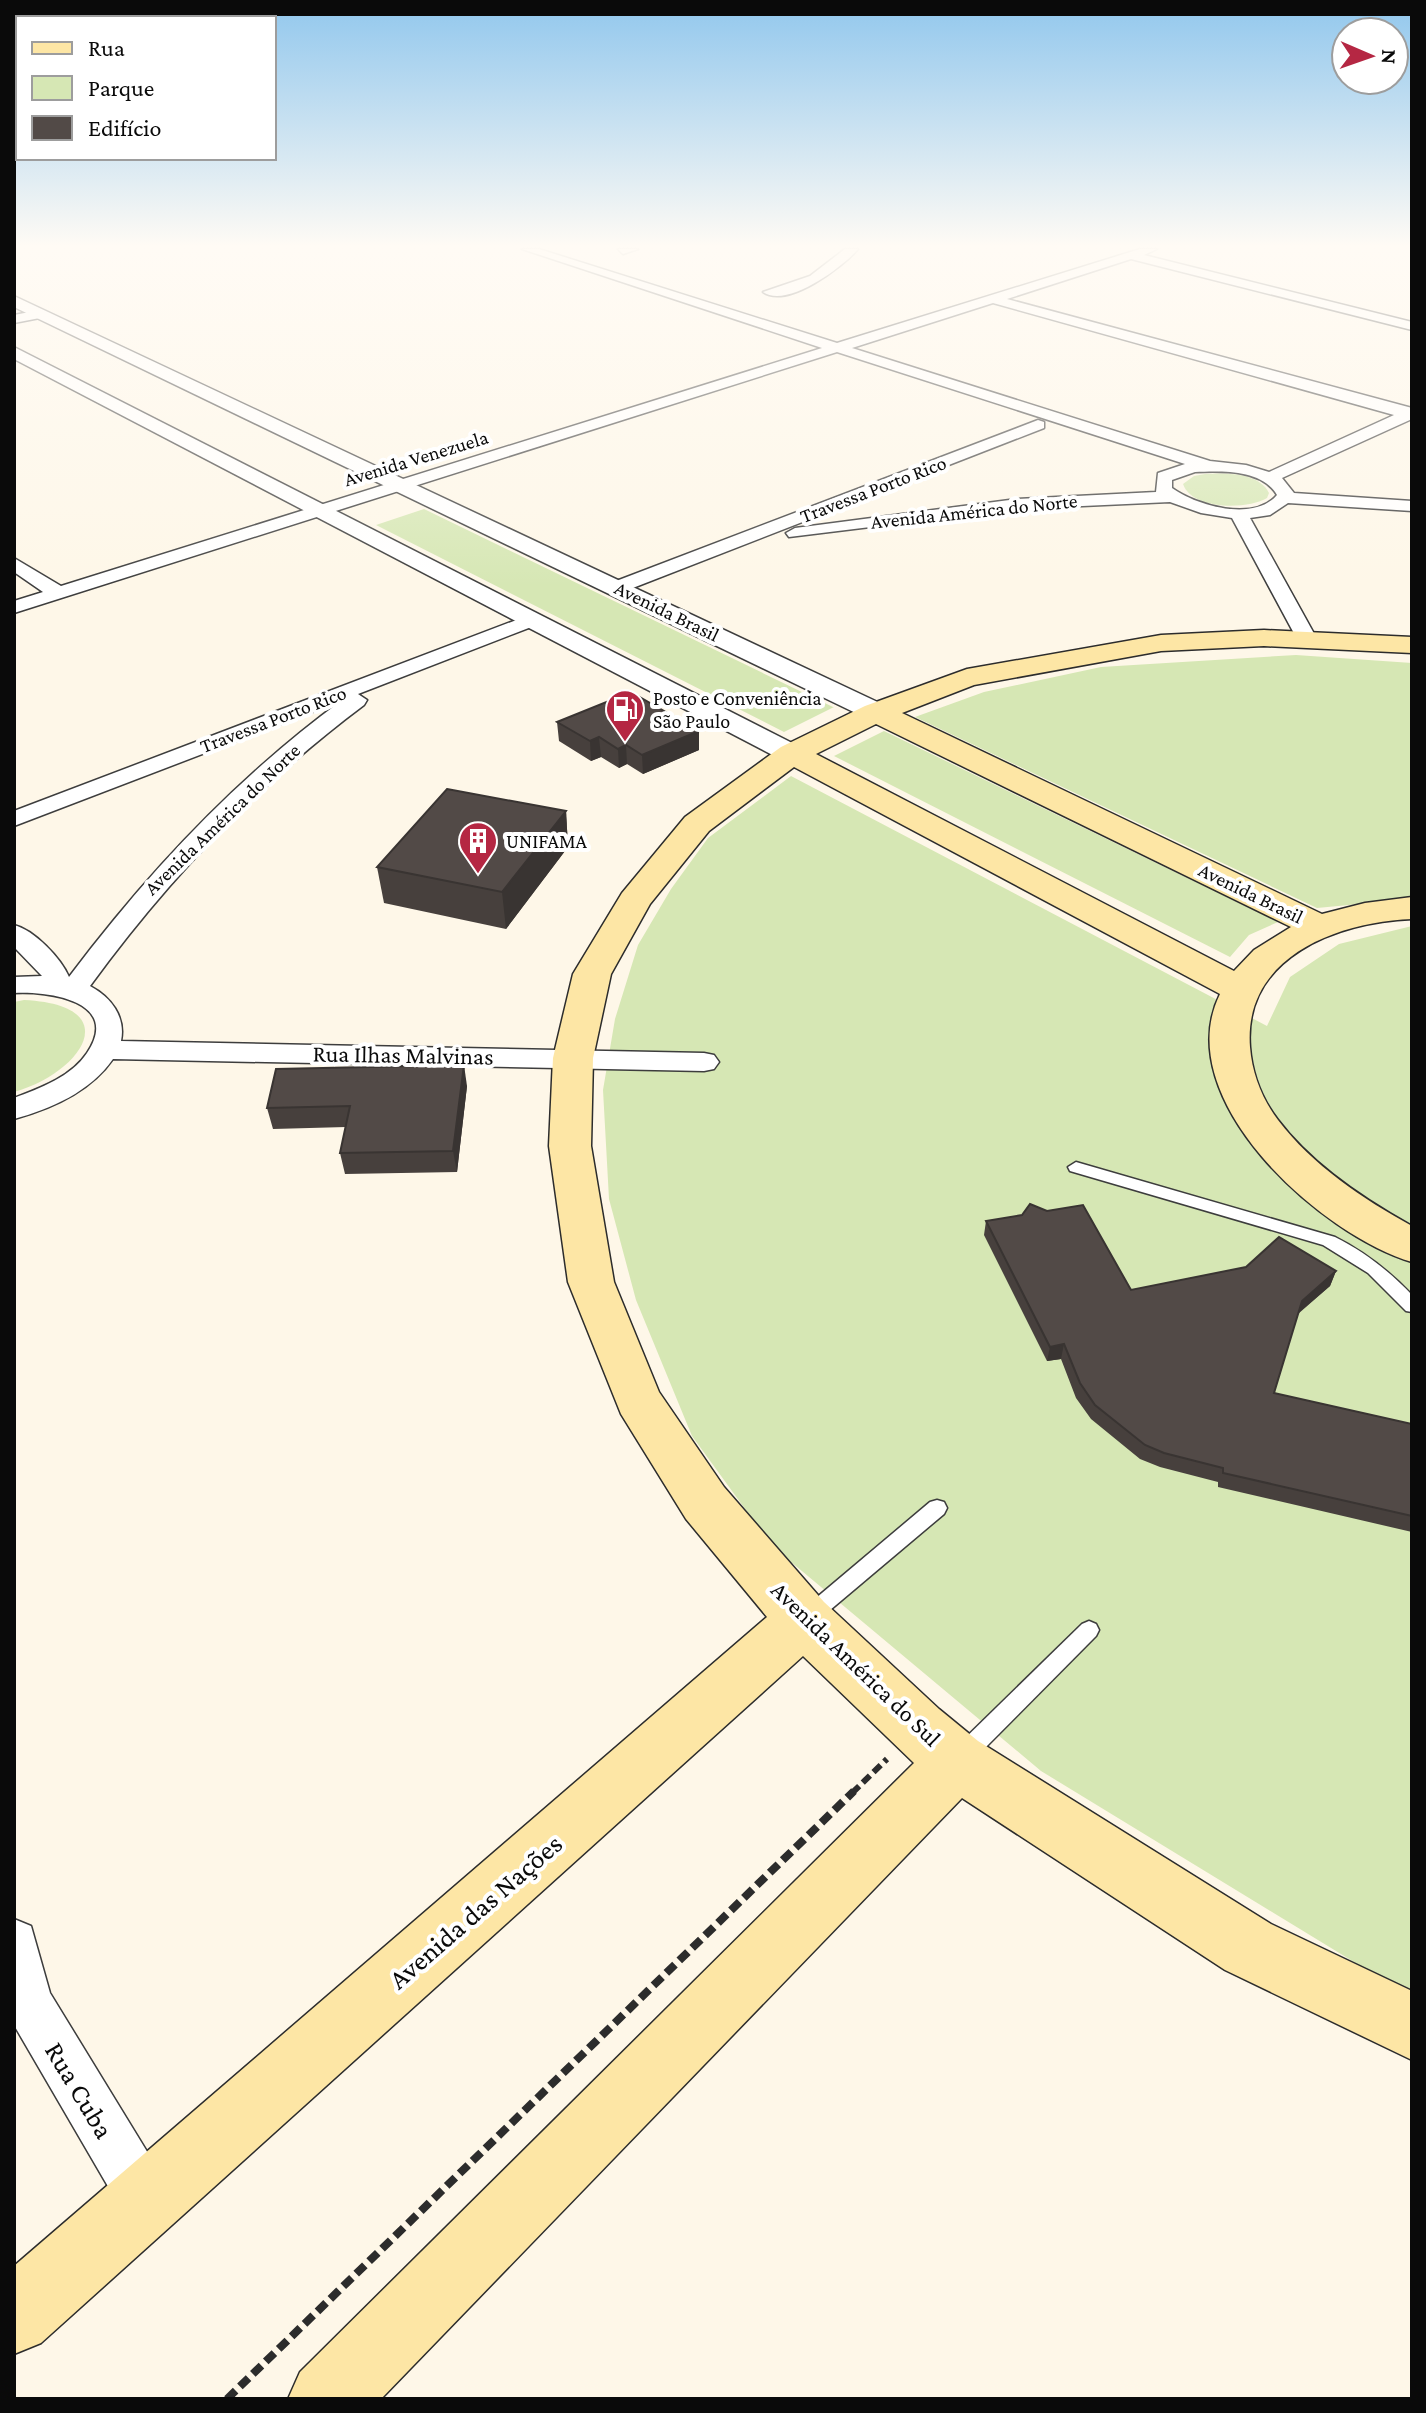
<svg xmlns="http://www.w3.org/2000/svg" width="1426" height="2413" font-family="'Crimson Pro',serif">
<rect width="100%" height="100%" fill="#fef7e8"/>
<g fill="#d6e7b4">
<path d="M1205 474C1226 473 1258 472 1269 493L1267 498C1247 510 1192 510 1183 484L1194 476Z"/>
<polygon points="424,509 833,707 834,707 784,732 376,525"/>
<polygon points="1296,655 1412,663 1412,899 1317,908 915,717 984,692 1101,667"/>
<polygon points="884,731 1278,922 1249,935 1230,957 834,756"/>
<polygon points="791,776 1267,1026 1290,977 1339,944 1412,926 1412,1990 1377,1976 1041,1771 772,1546 692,1436 636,1300 609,1199 603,1090 615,1019 638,945 671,889 708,838"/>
<path d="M24 1000C127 1005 83 1072 14 1092V1002Z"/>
</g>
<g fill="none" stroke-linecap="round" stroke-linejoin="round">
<g stroke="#3d3d3d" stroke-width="3">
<g id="service">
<path d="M1076 1162 1335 1237C1365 1252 1389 1271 1412 1295V1312L1406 1311 1368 1273 1323 1245 1070 1171 1068 1167Z"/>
<polygon points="937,1500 944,1502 947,1508 944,1514 817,1621 810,1624 803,1621 800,1615 803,1609 930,1502"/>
<polygon points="1089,1621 1096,1624 1099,1630 1096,1636 972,1761 964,1764 956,1761 953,1754 956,1747 1082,1624"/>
</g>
</g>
<g stroke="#3d3d3d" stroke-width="3">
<g id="minor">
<path d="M522 249H539L837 343 1140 249H1157L1144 255 1412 322V330L1131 259 1007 299 1412 408V419L1282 478 1294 493 1412 501V511L1288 503 1270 515 1250 518 1317 639 1307 645 1297 639 1232 518 1201 513 1170 502 1017 509 789 537 786 533 795 528 1017 499 1156 492 1158 473 1185 464 837 352 14 613V601L43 592 14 572V558L61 586 822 348ZM993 303 1394 415 1269 472 1246 465 1210 461 852 348ZM1195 472C1221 471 1262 469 1277 495 1254 522 1197 506 1172 488V480Z"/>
<polygon points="618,249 638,249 623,254"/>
<path d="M845 249H858C843 267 787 309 763 292L810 276Z"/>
<polygon points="40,310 47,314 45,317 14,323 14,315"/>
<polygon points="1038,420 1044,422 1044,428 625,591 611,591 608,587 611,583"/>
<path d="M532 614 542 620 539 624 358 694 367 700 364 705C257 785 168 879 90 986 111 997 126 1017 121 1041L704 1053 714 1055 719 1062 714 1069 704 1071 113 1059C90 1092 51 1109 14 1119V1098C40 1088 71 1077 87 1053 122 1001 48 991 14 993V977L42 976 14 947V925C34 930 61 958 69 977 148 872 235 779 341 701L14 826V811Z"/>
<polygon points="14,1919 31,1926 50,1993 165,2181 172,2200 165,2219 146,2226 127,2219 14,2025"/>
</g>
</g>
<g stroke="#3d3d3d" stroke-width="3">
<g id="tertiary">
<polygon points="14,296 886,706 890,712 886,718 866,718 14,307"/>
<polygon points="14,347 802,748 806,754 802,760 792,763 782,760 14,359"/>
</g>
</g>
<g stroke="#2c2c2c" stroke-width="3">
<path id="secondary" d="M1264 630 1412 637V653L1264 646 1161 651 974 685 902 713 1322 914 1365 903 1412 897V919C1337 922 1243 957 1250 1047 1252 1073 1262 1099 1278 1120 1312 1165 1363 1199 1412 1226V1262C1321 1235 1168 1099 1220 994L794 767 709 831 650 904 611 974 593 1058 591 1146 614 1282 659 1392 724 1487 824 1602 939 1709 978 1741 1271 1924 1412 1991V2060L1225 1970 962 1798 381 2399H288L300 2372 914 1763 803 1656 41 2343 14 2354V2266L767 1617 686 1519 621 1414 568 1282 549 1146 553 1058 573 974 622 893 685 817 781 747 865 706 967 669 1161 635ZM876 724 1291 927 1254 950 1234 971 816 754Z"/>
</g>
<polyline stroke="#2c2c2c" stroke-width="6" stroke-dasharray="10 5" stroke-linecap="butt" points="852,1793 887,1759"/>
<polyline stroke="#2c2c2c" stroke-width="8" stroke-dasharray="12 6" stroke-linecap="butt" points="227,2399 854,1791"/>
<use href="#service" fill="#fff" fill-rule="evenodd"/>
<use href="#minor" fill="#fff" fill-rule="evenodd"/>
<use href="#tertiary" fill="#fff" fill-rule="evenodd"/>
<use href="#secondary" fill="#fde6a5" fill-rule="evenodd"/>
</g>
<g fill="#47403d">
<polygon points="557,722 699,731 699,750 643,774 627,764 619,768 601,757 591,761 559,741"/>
<polygon points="566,811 568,847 506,929 384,903 377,867"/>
<polygon points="467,1086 457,1172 345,1174 340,1153 346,1127 273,1129 267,1108"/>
<polygon points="986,1221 1131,1290 1336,1271 1330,1286 1298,1314 1274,1393 1412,1424 1412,1532 1218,1487 1218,1482 1160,1467 1140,1459 1091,1419 1076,1398 1061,1359 1047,1361 984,1235"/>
</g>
<g fill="#393432">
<polygon points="699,731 699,750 643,774 642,755"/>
<polygon points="599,737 601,757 591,761 590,741"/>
<polygon points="626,745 627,764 619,768 618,749"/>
<polygon points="566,811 568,847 506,929 502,892"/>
<polygon points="464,1065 467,1086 457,1172 453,1151"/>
<polygon points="1336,1271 1330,1286 1296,1315 1302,1301"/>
<polygon points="1064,1344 1061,1359 1047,1361 1050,1347"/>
</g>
<g fill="#524a47" stroke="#393432" stroke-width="2">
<polygon points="631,692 699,731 642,755 626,745 618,749 599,737 590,741 557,722"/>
<polygon points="447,789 566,811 502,892 377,867"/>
<polygon points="464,1065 453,1151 340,1153 350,1106 267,1108 276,1069"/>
<polygon points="1030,1204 1047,1211 1083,1205 1131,1290 1246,1267 1279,1237 1336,1271 1302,1301 1274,1393 1412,1424 1412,1516 1223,1473 1223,1468 1164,1453 1145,1445 1095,1405 1080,1383 1064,1344 1050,1347 986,1221 1022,1215"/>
</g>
<linearGradient id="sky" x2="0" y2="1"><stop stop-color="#91c7ed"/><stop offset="0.42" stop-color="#fffbf5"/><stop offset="1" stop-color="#fffbf5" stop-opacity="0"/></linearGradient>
<rect width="1426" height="586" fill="url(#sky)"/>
<defs>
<g id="fuel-pin" transform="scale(2)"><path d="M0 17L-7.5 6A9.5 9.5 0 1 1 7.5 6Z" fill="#b52743" stroke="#fff"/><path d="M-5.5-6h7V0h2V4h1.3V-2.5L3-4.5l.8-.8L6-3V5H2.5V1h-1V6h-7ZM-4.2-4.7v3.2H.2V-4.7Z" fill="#fff"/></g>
<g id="building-pin" transform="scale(2)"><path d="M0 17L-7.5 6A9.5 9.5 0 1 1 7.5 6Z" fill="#b52743" stroke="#fff"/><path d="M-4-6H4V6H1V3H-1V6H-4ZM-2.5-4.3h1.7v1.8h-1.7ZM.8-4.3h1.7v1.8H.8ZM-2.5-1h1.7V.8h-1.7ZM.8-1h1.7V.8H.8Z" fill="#fff"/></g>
</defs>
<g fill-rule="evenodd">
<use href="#fuel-pin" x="625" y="709"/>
<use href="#building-pin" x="478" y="841"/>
</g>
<g text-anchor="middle" stroke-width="8" stroke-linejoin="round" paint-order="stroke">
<g font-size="20" fill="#0a0a0a" stroke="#fff">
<text transform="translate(416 458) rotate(-17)" y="7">Avenida Venezuela</text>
<text transform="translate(873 489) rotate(-21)" y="7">Travessa Porto Rico</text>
<text transform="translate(974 511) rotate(-6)" y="7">Avenida América do Norte</text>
<text transform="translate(667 611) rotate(26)" y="7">Avenida Brasil</text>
<text transform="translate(273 719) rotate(-21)" y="7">Travessa Porto Rico</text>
<text transform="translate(222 819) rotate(-44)" y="7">Avenida América do Norte</text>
<text transform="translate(1251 893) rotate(26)" y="7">Avenida Brasil</text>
</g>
<g font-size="20" fill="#0a0a0a" stroke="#fff" text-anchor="start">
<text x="653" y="705">Posto e Conveniência<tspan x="653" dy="23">São Paulo</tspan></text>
<text x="506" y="848">UNIFAMA</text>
</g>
<g font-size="24" fill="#0a0a0a" stroke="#fff">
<text transform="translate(403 1055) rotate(1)" y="8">Rua Ilhas Malvinas</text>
<text transform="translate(856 1664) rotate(44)" y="8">Avenida América do Sul</text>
</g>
<g font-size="28" fill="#0a0a0a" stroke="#fff">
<text transform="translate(475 1911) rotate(-41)" y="10">Avenida das Nações</text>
<text transform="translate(80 2090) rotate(59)" y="10">Rua Cuba</text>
</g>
</g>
<rect width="1426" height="2413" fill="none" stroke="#0a0a0a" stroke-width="32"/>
<rect x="16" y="16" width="260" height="144" fill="#ffffff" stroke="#9d9d9d" stroke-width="2"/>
<rect x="32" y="42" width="40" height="12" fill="#fde6a5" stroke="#9d9d9d" stroke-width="2"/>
<text x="88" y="56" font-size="24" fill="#0a0a0a">Rua</text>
<rect x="32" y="76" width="40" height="24" fill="#d6e7b4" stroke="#9d9d9d" stroke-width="2"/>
<text x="88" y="96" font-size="24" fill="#0a0a0a">Parque</text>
<rect x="32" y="116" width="40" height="24" fill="#524a47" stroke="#9d9d9d" stroke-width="2"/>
<text x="88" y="136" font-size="24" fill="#0a0a0a">Edifício</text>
<g transform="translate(1370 56) rotate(92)"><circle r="38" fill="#ffffff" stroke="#9d9d9d" stroke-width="2"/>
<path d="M0-6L14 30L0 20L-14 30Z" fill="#b52743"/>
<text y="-12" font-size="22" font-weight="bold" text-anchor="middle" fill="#0a0a0a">N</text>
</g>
</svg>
